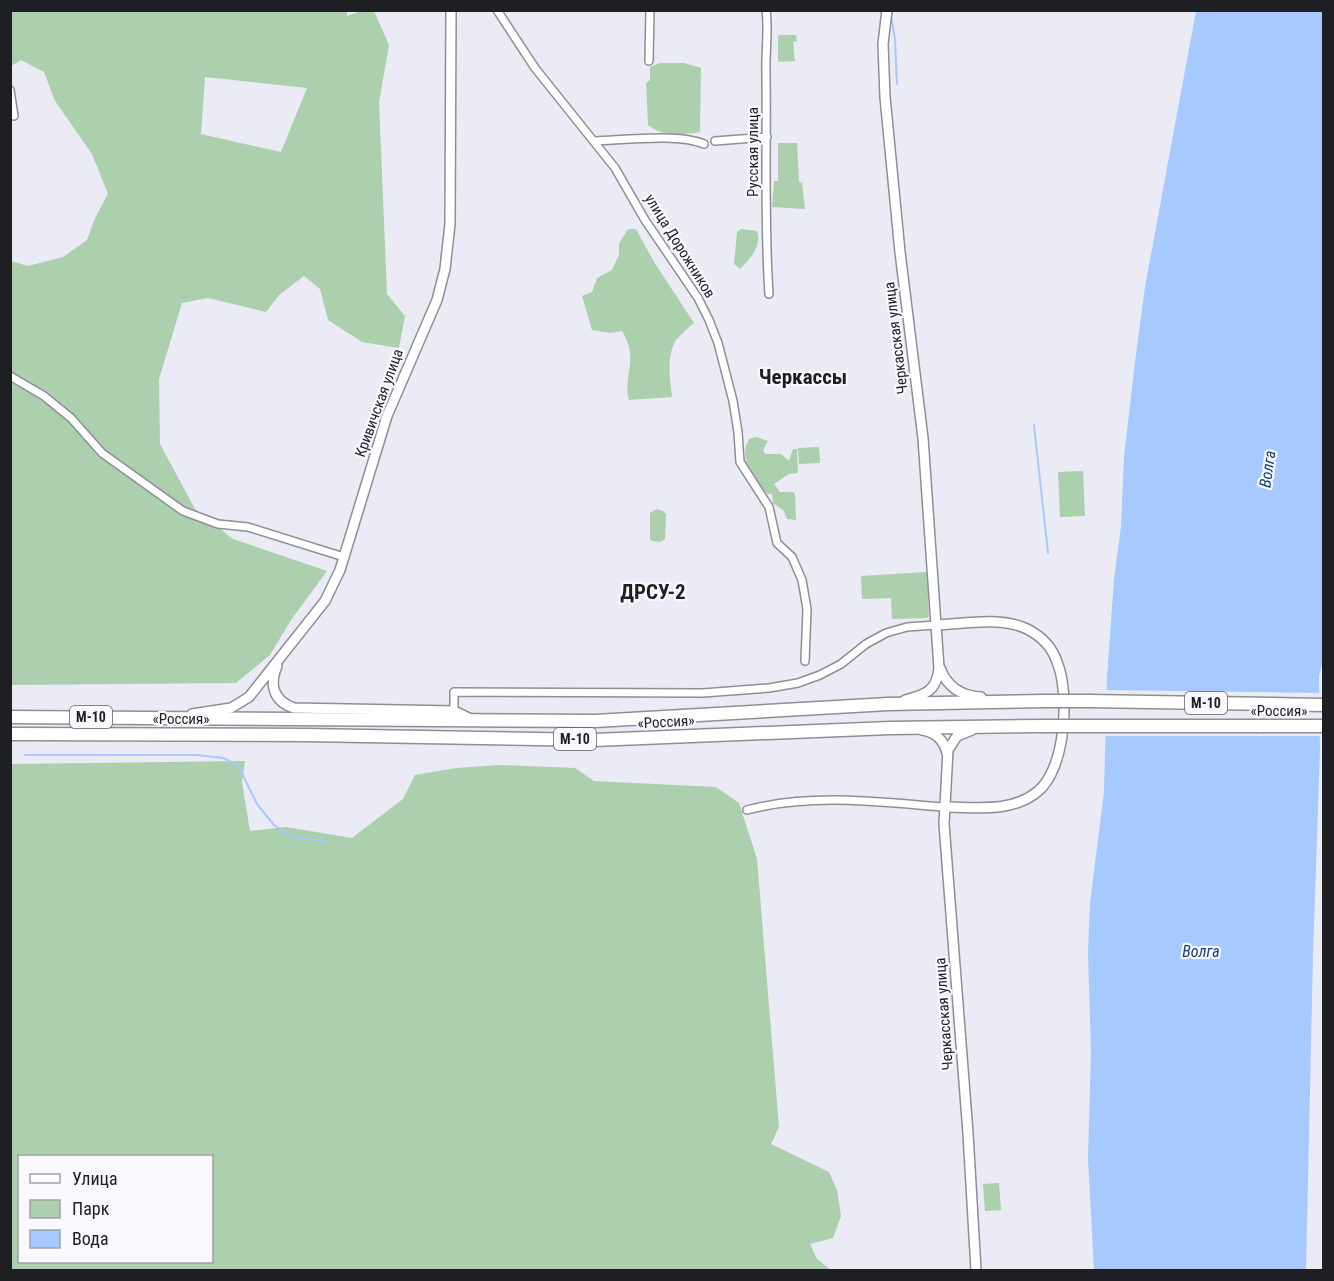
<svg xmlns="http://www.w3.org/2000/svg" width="1334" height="1281" font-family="'Roboto Condensed',sans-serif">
<rect width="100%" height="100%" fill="#eaebf4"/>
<g fill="#accfae" fill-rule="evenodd">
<path d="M11 11H347V16L361 11H374L389 45 379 102 387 294 405 316 399 348 362 342 328 320 320 289 304 276 279 295 266 312 208 298 182 303 159 379 160 444 195 509 233 539 327 571 291 620 270 655 236 683 11 685V261L28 266 63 257 87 240 95 218 108 194 92 154 55 101 44 72 21 60 11 66ZM205 77 307 88 281 152 201 134Z"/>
<polygon points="778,35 796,35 797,41 793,42 795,61 778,62"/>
<path d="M660 63H684L701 68 700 132C681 135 664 137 648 125L646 83 650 80V67Z"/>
<polygon points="778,143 797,143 799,182 802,183 805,209 772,207 774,181 778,181"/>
<path d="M628 229H636L654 262 694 323C688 328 681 334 676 340 666 357 670 379 672 397L629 400C622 375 640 360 622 331L610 333 592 330 582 296 592 292 597 278 612 270 619 255V243Z"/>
<path d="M741 229 757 231C762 246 750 259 740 269L734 264 737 232Z"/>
<path d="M756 437 768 441 763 450 765 454H781L789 461 793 449H797L798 473 789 474 774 484 780 492H793L795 494 796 520 787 519 784 511 773 503 772 494 763 493C753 475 738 460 749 439Z"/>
<polygon points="819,447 820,463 799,464 798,448"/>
<polygon points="1083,471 1085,516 1060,517 1058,472"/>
<polygon points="657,509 663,511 666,514 665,539 660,542 652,541 650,539 650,513"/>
<polygon points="927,572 929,616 927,618 892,619 891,598 862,599 861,576"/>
<path d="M245 761 242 782 250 831 286 827 352 838 403 799 415 775 456 768 499 765 575 768 594 781 716 787 739 803 757 859 779 1127 771 1144 829 1172 837 1190 841 1216 833 1238 810 1244 817 1259 831 1270H11V764ZM20 1156H212V1262H20Z"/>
<polygon points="999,1183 1001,1210 985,1211 983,1184"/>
</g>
<polygon fill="#a6c9ff" points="1196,11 1323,11 1324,656 1319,676 1320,750 1313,954 1306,1270 1094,1270 1088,1159 1091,1052 1088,952 1090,903 1104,792 1107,678 1114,579 1121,527 1124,457 1136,354 1145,287"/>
<polygon fill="#eaebf4" points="1103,690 1323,693 1323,736 1102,736"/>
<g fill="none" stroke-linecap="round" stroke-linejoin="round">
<g stroke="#a6c9ff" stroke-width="2">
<polyline points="893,10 891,16 895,39 897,84"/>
<polyline points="1034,425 1048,553"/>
<polyline points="25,755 197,755 223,758 238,765 257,804 274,825 292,837 331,842"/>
</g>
<g stroke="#8e8e97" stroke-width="10">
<g id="minor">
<polyline points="497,10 535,68 615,168 645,220 698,298 709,320 718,343 733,401 738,432 740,462 769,507 777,543 792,557 802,580 807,609 805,661"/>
<path d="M766 10C769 32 765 53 766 74 767 148 764 221 769 294"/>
<polyline points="649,61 650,10"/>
<polyline points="10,90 14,116"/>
<path d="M595 141C624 140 679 133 704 144"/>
<polyline points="715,141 767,137"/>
<polyline points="10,376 44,396 71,418 102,453 183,511 218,524 248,527 344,557"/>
<polyline points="454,711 454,692 703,693 769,688 798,683 820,675 841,664 866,644 886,633 907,627 936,625"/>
<path d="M747 810C812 793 879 802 944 807"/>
</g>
</g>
<g stroke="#8e8e97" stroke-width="12">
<g id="tertiary">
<path d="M887 10 883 44 885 97 900 252 923 438 939 668C937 691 925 695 905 700"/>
<path d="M936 625C964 624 1000 616 1027 629 1041 636 1052 647 1057 662 1070 693 1066 770 1037 792 1011 813 976 807 944 807"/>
<path d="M277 666C269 684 273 701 294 708L454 711 471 719"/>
<path d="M940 668C947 687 961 696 981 697"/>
<polyline points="192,714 231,708 249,697 325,601 340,570 387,416 437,300 445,269 450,224 451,10"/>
<path d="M922 730C935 732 944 740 947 753"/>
<polyline points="972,730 957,736 948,750 944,824 968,1133 976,1270"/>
</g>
</g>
<g stroke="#8e8e97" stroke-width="15">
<g id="trunk">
<polyline points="1089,701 1324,705"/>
<polyline points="10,717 595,721 888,704 1043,701"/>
<polyline points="1264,726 1324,726"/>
<polyline points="10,734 306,735 594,740 890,728 1043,726"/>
</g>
</g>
<use href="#minor" stroke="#fff" stroke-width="7"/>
<use href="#tertiary" stroke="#fff" stroke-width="9"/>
<use href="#trunk" stroke="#fff" stroke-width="12"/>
<g stroke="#8e8e97" stroke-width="15" stroke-linecap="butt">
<g id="trunk-bridge">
<polyline points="1043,701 1089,701"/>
<polyline points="1043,726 1264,726"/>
</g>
</g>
<use href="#trunk-bridge" stroke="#fff" stroke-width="12"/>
</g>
<g text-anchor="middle" stroke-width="4.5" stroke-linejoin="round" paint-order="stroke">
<g fill="#f8f8fe" stroke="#5f6064" stroke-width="1.5">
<rect x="1185" y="692" width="42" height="22" rx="4.5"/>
<rect x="70" y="706" width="42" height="22" rx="4.5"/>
<rect x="554" y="728" width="42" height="22" rx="4.5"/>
</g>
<g font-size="14" font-weight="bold" fill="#1e1f22">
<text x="1206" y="708">М-10</text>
<text x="91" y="722">М-10</text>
<text x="575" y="744">М-10</text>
</g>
<g font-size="15" fill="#1e1f22" stroke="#f8f8fe">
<text transform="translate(753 152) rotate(-90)" y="5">Русская улица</text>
<text transform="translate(680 246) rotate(58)" y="5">улица Дорожников</text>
<text transform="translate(896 338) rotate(-97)" y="5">Черкасская улица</text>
<text transform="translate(379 403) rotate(-70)" y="5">Кривичская улица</text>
<text x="1279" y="716">«Россия»</text>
<text x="181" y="724">«Россия»</text>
<text transform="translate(666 722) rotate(-3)" y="5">«Россия»</text>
<text transform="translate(944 1014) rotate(-94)" y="5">Черкасская улица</text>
</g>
<g font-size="16" font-style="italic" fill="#143e7b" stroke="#f8f8fe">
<text transform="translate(1267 469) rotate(-82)" y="6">Волга</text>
<text x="1201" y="957">Волга</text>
</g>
<g font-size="21" font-weight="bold" fill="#1e1f22" stroke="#f8f8fe">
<text x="803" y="384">Черкассы</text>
<text x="653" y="599">ДРСУ-2</text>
</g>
</g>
<rect width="1334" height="1281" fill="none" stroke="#1e1f22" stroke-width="24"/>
<rect x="18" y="1155" width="195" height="108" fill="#f8f8fe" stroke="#a1a1a6" stroke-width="1.5"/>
<rect x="30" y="1174" width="30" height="9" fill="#ffffff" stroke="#a1a1a6" stroke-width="1.5"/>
<text x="72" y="1185" font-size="18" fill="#1e1f22">Улица</text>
<rect x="30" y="1200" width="30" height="18" fill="#accfae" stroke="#a1a1a6" stroke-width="1.5"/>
<text x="72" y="1215" font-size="18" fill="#1e1f22">Парк</text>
<rect x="30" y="1230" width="30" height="18" fill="#a6c9ff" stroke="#a1a1a6" stroke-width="1.5"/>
<text x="72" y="1245" font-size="18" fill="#1e1f22">Вода</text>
</svg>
